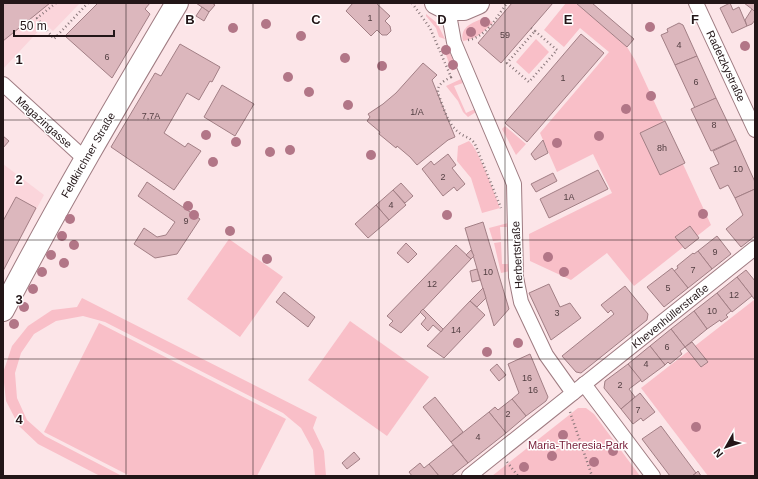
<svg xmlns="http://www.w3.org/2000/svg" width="758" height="479" font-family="Arial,sans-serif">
<rect width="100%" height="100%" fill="#fce5e8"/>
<g fill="#fbd5db">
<polygon points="3,3 80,3 53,31 45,24 3,69"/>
<polygon points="3,164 44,195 3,271"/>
</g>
<g fill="#f9bfc8">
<polygon points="566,3 576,3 627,47 635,60 711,225 634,286 607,253 571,280 530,261 529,234 612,193 593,154 557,172 540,133 609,52 580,28 564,47 544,30"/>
<polygon points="426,14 437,23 445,39 439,37 436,28 426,16"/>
<path d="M486 17 493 23C483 32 477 39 463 41 459 26 475 22 486 17Z"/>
<polygon points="536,39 549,52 529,74 516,62"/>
<polygon points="447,46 456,67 452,71 443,47"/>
<polygon points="461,79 463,83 454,86 466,113 475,109 476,112 468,117 463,112 458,101 446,86"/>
<polygon points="505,126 526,144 516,155 502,129"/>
<path d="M469 141C478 148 495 195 500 208L482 213 471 178 457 161 458 146Z"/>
<polygon points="508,223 508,227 500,227 501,240 493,241 489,228"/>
<polygon points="229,239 283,277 240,337 187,299"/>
<polygon points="501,242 502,264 510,264 510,271 501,273 494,243"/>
<polygon points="82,298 317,417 313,428 324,451 326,476 315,476 313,450 301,428 283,413 105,322 83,316 56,321 34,334 21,353 15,373 17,398 27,420 45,436 122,476 100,476 38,444 19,426 6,401 3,373 12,346 28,326 52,310 77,307"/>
<polygon points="754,300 755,303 755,476 708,476 641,388"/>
<polygon points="350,321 429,377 387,436 308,380"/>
<polygon points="99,323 286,419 257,476 130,476 44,432"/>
<polygon points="578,408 586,408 594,414 640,476 492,476"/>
</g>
<g fill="#dcb7bd" stroke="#a27f85">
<polygon points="3,3 50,3 3,41"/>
<polygon points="98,3 150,3 145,9 150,14 112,78 65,36"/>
<polygon points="196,3 212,3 215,5 209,12"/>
<polygon points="353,3 376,3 390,16 385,21 390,26 391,31 387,35 382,35 377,30 371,36 346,11"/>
<polygon points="512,3 553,3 501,63 478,43"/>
<polygon points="576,3 592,3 634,39 627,47"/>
<polygon points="730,3 733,10 739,7 747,26 732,33 720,8"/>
<polygon points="744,3 755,3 755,12 752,9"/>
<polygon points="202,7 209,12 204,21 196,16"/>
<polygon points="752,9 755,12 755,20 752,24 747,26 745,20"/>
<polygon points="679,23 683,25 697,56 675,65 661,35 668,32 667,29"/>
<polygon points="581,34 604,53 527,142 505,123"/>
<polygon points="180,44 220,67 212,82 210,81 199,100 187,93 164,133 185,147 188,143 201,151 174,190 111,147 155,73 161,76"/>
<polygon points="697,56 716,98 695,108 675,65"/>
<polygon points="423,63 437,75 432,80 455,137 448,140 417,165 410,157 397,146 396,148 379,134 380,132 367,121 370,117 368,114 383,104 396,93"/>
<polygon points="222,85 254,104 235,136 204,117"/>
<polygon points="716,98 736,140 711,151 691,109"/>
<polygon points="665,121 685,163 660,175 640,133"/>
<polygon points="3,136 9,141 3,148"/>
<polygon points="543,140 548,153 535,160 531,154"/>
<polygon points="736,140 755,182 755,189 735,198 728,185 720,189 710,168 719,164 713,151"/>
<polygon points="448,154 456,165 452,168 465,184 457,191 454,187 443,196 422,169 431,161 434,165"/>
<polygon points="598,170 608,189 549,218 540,199"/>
<polygon points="553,173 557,181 536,192 531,184"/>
<polygon points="147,182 200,219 177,254 155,258 134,244 144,228 157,237 166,235 175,222 138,196"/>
<polygon points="401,183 413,196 405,203 393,190"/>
<polygon points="755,189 755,236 741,247 726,229 743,215 735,198"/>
<polygon points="393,190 406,205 389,220 376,205"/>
<polygon points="16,197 36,208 3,271 3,221"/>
<polygon points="376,205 389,220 368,238 355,224"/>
<polygon points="483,222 509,309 494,326 465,228"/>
<polygon points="690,226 699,238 685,249 675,237"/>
<polygon points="717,236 731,254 712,269 698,251"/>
<polygon points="406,243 417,254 408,263 397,253"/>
<polygon points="456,245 471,259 401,333 389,325 393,321 387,316"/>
<polygon points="471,250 474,256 471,259 466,255"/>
<polygon points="698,251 712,269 688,288 674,271 678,268 677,266 693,253 694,254"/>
<polygon points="672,268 688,288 664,307 647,287"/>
<polygon points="477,269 480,280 472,282 470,271"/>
<polygon points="746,270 755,281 755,300 737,277"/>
<polygon points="737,277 752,296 732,312 717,293"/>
<polygon points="549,284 560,307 570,303 581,318 551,340 529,293"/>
<polygon points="625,286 648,314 647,320 581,373 576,372 562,356 614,314 611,310 608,313 601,305"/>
<polygon points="483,288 486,298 477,307 470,301"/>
<polygon points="284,292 315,317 308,327 276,302"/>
<polygon points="717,293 731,311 726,315 728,317 721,322 720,320 707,329 694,311"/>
<polygon points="470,301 485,315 444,358 427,346"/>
<polygon points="423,309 443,329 441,332 433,325 428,331 421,324 426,318 420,312"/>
<polygon points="694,311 707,329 685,347 671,329"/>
<polygon points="671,329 685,347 680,351 682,354 670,364 668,362 665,365 650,346"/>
<polygon points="692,342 708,362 701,367 685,347"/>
<polygon points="650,346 665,365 642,382 628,364"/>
<polygon points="530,354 548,397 546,401 526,416 512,399 519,393 508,364"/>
<polygon points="497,364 506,375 499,381 490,370"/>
<polygon points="628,364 641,380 629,389 635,397 621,409 604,388 605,381"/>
<polygon points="640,393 655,412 643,421 641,418 633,424 621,409"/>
<polygon points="435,397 463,432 451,442 423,407"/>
<polygon points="512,399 526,416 506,433 489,412 495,407 498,410"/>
<polygon points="489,412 506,433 468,463 451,442"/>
<polygon points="661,426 696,473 692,476 670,476 642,439"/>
<polygon points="453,445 468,463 451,476 439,476 429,464"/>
<polygon points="354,452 360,459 347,469 342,463"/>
<polygon points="420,463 424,468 429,464 439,476 412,476 409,472"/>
<polygon points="698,471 701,476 692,476 696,473"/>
</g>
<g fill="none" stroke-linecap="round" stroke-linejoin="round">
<g stroke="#9f7c82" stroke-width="16">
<g id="street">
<polyline points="696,3 755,130"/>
<polyline points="448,9 454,42 514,184 516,277 521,302 546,355 573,393"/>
<polyline points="3,84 85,159"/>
<polyline points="584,384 653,476"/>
<polyline points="469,476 755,248"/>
</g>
</g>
<g stroke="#9f7c82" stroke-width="24">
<g id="primary">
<polyline points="436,3 448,9 464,9 478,3"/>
<path d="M3 310C57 206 117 104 177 3"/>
</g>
</g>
<g stroke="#877578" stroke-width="2.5" stroke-dasharray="1 3" stroke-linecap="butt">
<polyline points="56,3 37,18 54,39 88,3"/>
<polyline points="412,3 430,28 451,77 452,76"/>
<polyline points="531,28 535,31"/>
<polygon points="535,31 557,50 529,82 507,63"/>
<path d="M468 40C486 37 497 17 507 3"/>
<path d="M451 77C444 81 437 84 438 93 443 106 447 122 457 131 463 137 471 137 475 144L501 208"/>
<polyline points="570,412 592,476"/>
<polyline points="507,462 518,476"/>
</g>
<use href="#street" stroke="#fff" stroke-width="14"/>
<use href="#primary" stroke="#fff" stroke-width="22"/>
</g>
<g fill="#b27687">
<circle cx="485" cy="22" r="5"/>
<circle cx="266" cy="24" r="5"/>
<circle cx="650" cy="27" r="5"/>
<circle cx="233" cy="28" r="5"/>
<circle cx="471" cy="32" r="5"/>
<circle cx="301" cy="36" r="5"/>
<circle cx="745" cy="46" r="5"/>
<circle cx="446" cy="50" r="5"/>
<circle cx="345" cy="58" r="5"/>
<circle cx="453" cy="65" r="5"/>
<circle cx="382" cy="66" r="5"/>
<circle cx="288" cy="77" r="5"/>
<circle cx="309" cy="92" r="5"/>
<circle cx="651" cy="96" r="5"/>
<circle cx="348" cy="105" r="5"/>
<circle cx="626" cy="109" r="5"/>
<circle cx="206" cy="135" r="5"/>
<circle cx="599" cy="136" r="5"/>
<circle cx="236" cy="142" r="5"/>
<circle cx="557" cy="143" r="5"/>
<circle cx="290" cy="150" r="5"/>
<circle cx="270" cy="152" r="5"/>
<circle cx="371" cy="155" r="5"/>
<circle cx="213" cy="162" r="5"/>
<circle cx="188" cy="206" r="5"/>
<circle cx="703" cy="214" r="5"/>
<circle cx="194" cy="215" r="5"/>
<circle cx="447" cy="215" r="5"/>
<circle cx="70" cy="219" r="5"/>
<circle cx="230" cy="231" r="5"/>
<circle cx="62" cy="236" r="5"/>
<circle cx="74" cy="245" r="5"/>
<circle cx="51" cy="255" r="5"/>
<circle cx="548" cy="257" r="5"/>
<circle cx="267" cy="259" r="5"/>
<circle cx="64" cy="263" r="5"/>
<circle cx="42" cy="272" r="5"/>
<circle cx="564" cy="272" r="5"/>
<circle cx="33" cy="289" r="5"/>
<circle cx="24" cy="307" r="5"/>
<circle cx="14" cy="324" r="5"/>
<circle cx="518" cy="343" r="5"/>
<circle cx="487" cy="352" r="5"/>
<circle cx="696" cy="427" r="5"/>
<circle cx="563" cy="435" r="5"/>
<circle cx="613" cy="451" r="5"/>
<circle cx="552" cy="456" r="5"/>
<circle cx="594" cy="462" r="5"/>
<circle cx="524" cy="467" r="5"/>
</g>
<path fill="none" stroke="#231618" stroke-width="1" stroke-opacity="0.55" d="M126 3V476M253 3V476M379 3V476M505 3V476M632 3V476M3 120H755M3 240H755M3 359H755"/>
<g text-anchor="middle" stroke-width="3" stroke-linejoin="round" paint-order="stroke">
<g font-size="9" fill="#513e41">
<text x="370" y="21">1</text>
<text x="505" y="38">59</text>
<text x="679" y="48">4</text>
<text x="107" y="60">6</text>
<text x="563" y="81">1</text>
<text x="696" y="85">6</text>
<text x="417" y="115">1/A</text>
<text x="151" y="119">7,7A</text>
<text x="714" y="128">8</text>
<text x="662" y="151">8h</text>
<text x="738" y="172">10</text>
<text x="443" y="180">2</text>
<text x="569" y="200">1A</text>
<text x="391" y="208">4</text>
<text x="186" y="224">9</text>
<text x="715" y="255">9</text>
<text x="693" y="273">7</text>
<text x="488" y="275">10</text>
<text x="432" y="287">12</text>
<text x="668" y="291">5</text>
<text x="734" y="298">12</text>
<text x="712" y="314">10</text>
<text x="557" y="316">3</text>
<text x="456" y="333">14</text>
<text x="667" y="350">6</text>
<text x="646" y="367">4</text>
<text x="527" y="381">16</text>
<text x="620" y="388">2</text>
<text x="533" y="393">16</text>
<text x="638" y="413">7</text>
<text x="508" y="417">2</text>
<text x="478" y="440">4</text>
</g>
<g font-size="11" fill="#231618" stroke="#fff">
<text transform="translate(726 66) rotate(65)" y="4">Radetzkystraße</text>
<text transform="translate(44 122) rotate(42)" y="4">Magazingasse</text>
<text transform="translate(88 155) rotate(-60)" y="4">Feldkirchner Straße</text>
<text transform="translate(517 255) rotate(-93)" y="4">Herbertstraße</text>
<text transform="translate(670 316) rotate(-39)" y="4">Khevenhüllerstraße</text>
</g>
<g font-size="11" fill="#761c37" stroke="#fff">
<text x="578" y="449">Maria-Theresia-Park</text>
</g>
</g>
<g font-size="13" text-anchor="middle" font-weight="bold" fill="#231618" stroke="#fff" stroke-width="3" stroke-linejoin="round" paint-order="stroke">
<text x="190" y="24">B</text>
<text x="316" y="24">C</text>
<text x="442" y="24">D</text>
<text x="568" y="24">E</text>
<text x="695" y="24">F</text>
<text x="19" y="64">1</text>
<text x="19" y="184">2</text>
<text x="19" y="304">3</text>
<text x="19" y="424">4</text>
</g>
<rect width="758" height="479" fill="none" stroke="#231618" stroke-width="8"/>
<g transform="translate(726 447) rotate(231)" stroke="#ffffff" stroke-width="3" paint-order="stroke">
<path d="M0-3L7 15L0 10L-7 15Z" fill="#231618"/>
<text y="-6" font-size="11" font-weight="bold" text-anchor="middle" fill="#231618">N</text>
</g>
<path d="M14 30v6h100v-6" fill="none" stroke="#231618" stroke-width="2"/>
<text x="20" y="30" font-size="12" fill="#231618" stroke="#ffffff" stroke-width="3" paint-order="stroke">50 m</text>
</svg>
